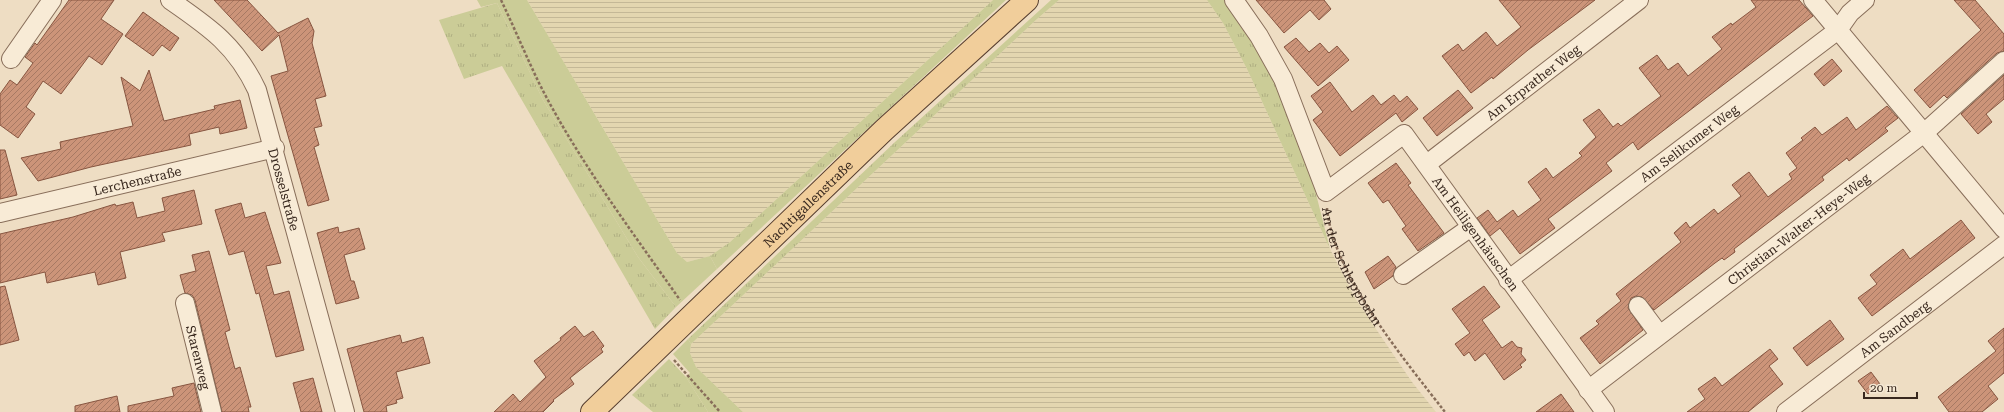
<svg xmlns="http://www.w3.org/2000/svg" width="2004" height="412" font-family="'Roboto Serif',serif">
<defs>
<pattern id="farmland-rules" width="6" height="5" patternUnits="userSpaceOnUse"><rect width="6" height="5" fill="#e3d6b0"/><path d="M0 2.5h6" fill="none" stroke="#c4b897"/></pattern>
<pattern id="grass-tufts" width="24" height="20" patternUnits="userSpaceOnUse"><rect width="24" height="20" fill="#cbcc97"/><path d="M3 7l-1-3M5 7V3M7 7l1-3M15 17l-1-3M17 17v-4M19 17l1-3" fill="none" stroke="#afaf82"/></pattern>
<pattern id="building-hatch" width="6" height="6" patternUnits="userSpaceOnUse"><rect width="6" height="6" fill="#cc9479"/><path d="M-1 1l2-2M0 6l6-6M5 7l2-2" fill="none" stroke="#a77963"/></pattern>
</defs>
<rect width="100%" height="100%" fill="#eeddc3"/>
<g fill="url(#farmland-rules)">
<polygon points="527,0 993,0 730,242 710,256 687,262 677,253"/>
<polygon points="1059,0 1207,0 1223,23 1247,69 1330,249 1355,298 1412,382 1436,412 743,412 696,367 690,353 691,344 1037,19"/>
</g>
<g fill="url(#grass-tufts)">
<polygon points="993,0 1006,0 717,269 710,256 730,242"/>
<polygon points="1051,0 1059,0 1037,19 691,344 688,339 895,142"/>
<polygon points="1207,0 1224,0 1268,64 1284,99 1315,190 1330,249 1247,69 1223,23"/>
<polygon points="497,3 543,100 638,257 676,307 655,329 502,66 464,79 439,20"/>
<polygon points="669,359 686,377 708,412 653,412 632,395"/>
</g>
<g fill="#cbcc97">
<polygon points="477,0 527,0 677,253 687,262 710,256 717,269 676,307 638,257 543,100 497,3 481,7"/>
<polygon points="688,339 691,344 690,353 696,367 743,412 708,412 686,377 690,373 673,354"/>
</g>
<g fill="url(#building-hatch)" stroke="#875540">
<polygon points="69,0 114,0 101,19 123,34 102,65 89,56 61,94 43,81 26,107 35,114 18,138 0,125 0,94 10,80 17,85 33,63 25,57 35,43 37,45"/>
<polygon points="214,0 247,0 278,33 308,18 314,31 312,43 326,96 315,99 322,126 314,128 319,145 314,147 329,200 308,206 271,76 288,71 279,35 262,51"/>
<polygon points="1256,0 1324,0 1331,9 1319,20 1310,10 1284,33"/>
<polygon points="1499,0 1595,0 1528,50 1493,79 1492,77 1471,93 1442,56 1458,44 1463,51 1486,32 1497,46 1521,27"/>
<polygon points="1751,0 1799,0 1813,16 1638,150 1633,142 1606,163 1612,171 1548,219 1555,228 1520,254 1500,228 1490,236 1477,218 1488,210 1497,222 1513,210 1518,217 1541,200 1528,182 1546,168 1553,178 1582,156 1579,153 1596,137 1583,120 1599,109 1613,127 1618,123 1621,126 1661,96 1639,68 1657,55 1668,70 1678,63 1688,76 1722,49 1712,37 1731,23 1732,25 1756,7"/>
<polygon points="1954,0 1975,0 2004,34 2004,51 1997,53 1947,98 1944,95 1930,108 1914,90 1981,30"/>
<polygon points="143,12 179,38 170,51 162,45 153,56 125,36"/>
<polygon points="1296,38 1309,52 1320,43 1329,53 1337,46 1349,60 1318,86 1284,47"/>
<polygon points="1832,59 1842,71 1824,86 1814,74"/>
<polygon points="149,70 164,121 215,109 214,106 240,100 247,128 220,134 219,127 189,134 191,145 91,167 38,181 21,158 61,149 60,142 133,126 121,77 140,91"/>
<polygon points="2004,75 2004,99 1986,114 1992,122 1978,134 1961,114"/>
<polygon points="1330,82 1352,112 1373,95 1381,105 1394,95 1400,102 1407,96 1418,109 1402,122 1396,113 1340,156 1313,120 1323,112 1311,96"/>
<polygon points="1458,90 1473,108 1437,136 1423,118"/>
<polygon points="1887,106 1898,118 1885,128 1888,131 1849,161 1847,158 1822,177 1824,180 1734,249 1735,252 1724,260 1722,258 1715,263 1654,310 1642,297 1636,296 1631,298 1628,308 1643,330 1600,364 1580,338 1599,324 1596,321 1621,301 1616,294 1681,242 1674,233 1686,222 1690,228 1714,209 1718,214 1741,196 1732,185 1749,172 1768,197 1792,179 1789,174 1797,168 1786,153 1803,140 1801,138 1815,127 1822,135 1847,117 1856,130"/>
<polygon points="0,150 5,150 17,195 0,199"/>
<polygon points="1396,163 1411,183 1408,185 1444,233 1418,251 1402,229 1406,226 1388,200 1383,203 1368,183"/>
<polygon points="194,190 202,224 162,233 165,241 120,252 126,278 98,285 95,272 47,283 45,272 0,283 0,234 73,217 115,204 116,206 133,202 137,218 165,211 162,198"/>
<polygon points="241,203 245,218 265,212 281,263 266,266 274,295 289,291 304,350 276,357 259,293 256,294 244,251 229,255 215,210"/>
<polygon points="1961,220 1975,238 1872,316 1858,298 1877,284 1870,275 1903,249 1910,259"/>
<polygon points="338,227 339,233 359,228 365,249 344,255 351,281 354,281 359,298 336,304 317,233"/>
<polygon points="209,251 230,330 225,332 235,369 240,367 251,407 248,407 249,412 222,412 195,300 192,295 185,293 180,275 196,271 192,255"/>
<polygon points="1388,256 1396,267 1393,276 1374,289 1365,272"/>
<polygon points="5,286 19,340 0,345 0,287"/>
<polygon points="1484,286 1500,307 1482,320 1502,348 1512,341 1517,347 1522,348 1521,354 1526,360 1520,365 1522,367 1504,380 1485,353 1475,361 1469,352 1464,356 1455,344 1470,333 1452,309"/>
<polygon points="1830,320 1844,339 1807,366 1793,348"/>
<polygon points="575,326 584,337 593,331 604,346 601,349 603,352 570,378 574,384 553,400 554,401 543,412 494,412 513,394 520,402 546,377 534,361 561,340 560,338"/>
<polygon points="2004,328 2004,373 1988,386 1998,399 1982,412 1949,412 1938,397 1996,351 1988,341"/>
<polygon points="400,335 402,343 423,337 430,363 396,372 403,398 396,400 397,403 386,406 387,412 364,412 347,349"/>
<polygon points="1770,349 1778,359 1769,366 1783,384 1759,403 1748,412 1687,412 1705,399 1698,389 1715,377 1722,386"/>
<polygon points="1871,372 1880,384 1868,394 1858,381"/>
<polygon points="313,378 322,412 301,412 293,383"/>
<polygon points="194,383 201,412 128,412 128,406 174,396 172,388"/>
<polygon points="1561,394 1574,412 1536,412"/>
<polygon points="117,396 120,412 75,412 75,406"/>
</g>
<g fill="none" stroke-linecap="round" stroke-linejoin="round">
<g stroke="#886e5a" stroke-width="20">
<g id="minor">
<path id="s2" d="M170 0C209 27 236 45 257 90L345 412"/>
<path id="s3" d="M1234 0 1259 36 1283 79 1326 192 1404 134 1605 412"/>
<polyline points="1813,0 2004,229"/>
<polyline points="11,59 52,0"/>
<path id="s4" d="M1427 164 1639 0"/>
<path id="s5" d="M0 213 275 148"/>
<polyline points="1403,275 1471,227"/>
<path id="s6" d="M1508 280 1838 30 1850 13 1865 0"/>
<path id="s7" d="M185 303 212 412"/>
<polyline points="1638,306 1659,334"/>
<path id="s8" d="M1588 390 1924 133 2004 61"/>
<path id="s9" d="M1786 412 2004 245"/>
</g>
</g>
<g stroke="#563d2e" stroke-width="24">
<g id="major">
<path id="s10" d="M592 412 884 130 1027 0"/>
</g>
</g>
<g stroke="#886e5a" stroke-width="2.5" stroke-dasharray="3 2" stroke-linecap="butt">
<path d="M501 0C514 27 526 56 539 83 578 160 631 230 680 300"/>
<path id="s1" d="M1327 208C1333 275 1405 360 1445 412"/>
<polyline points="674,360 720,412"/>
</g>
<use href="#minor" stroke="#f8ebd6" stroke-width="18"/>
<use href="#major" stroke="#f1ce9b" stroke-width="22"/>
</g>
<g text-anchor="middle" stroke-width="3.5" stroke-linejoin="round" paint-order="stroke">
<g font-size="13" fill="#38281e" stroke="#f5e8d3">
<text dy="5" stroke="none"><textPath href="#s4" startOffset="134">Am Erprather Weg</textPath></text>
<text dy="5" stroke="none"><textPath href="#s6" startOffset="227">Am Selikumer Weg</textPath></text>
<text dy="5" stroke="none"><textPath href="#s5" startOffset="141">Lerchenstraße</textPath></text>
<text dy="5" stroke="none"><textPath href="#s2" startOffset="230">Drosselstraße</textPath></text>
<text dy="5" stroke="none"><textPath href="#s10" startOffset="300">Nachtigallenstraße</textPath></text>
<text dy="5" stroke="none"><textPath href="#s8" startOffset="265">Christian-Walter-Heye-Weg</textPath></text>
<text dy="5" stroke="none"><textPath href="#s3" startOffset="434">Am Heiligenhäuschen</textPath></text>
<text dy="5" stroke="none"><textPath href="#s1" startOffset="64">An der Schleppbahn</textPath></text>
<text dy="5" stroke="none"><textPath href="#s9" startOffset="137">Am Sandberg</textPath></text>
<text dy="5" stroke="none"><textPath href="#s7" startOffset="56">Starenweg</textPath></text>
</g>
</g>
<path d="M1864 392v6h53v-6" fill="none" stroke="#38281e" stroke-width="2"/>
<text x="1870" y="392" font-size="12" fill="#38281e" stroke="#f5e8d3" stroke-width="3" paint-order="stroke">20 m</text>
</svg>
